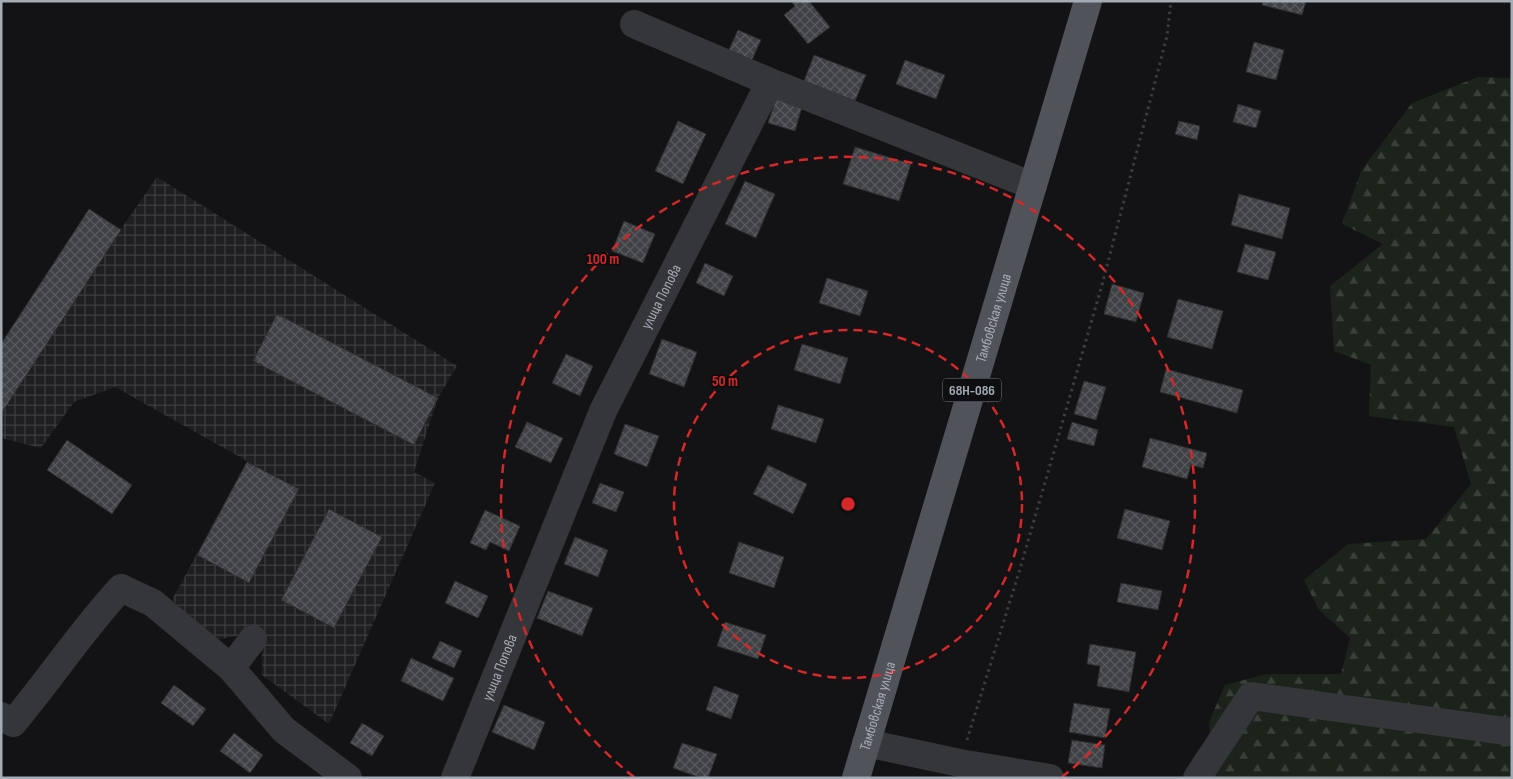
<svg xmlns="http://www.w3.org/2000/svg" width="1513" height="779" font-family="'Sofia Sans Condensed',sans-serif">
<defs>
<pattern id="industrial-grid" width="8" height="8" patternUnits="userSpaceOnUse" patternTransform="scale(1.25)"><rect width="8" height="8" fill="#1f1f22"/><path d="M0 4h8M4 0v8" fill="none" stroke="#3d3d40"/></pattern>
<pattern id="forest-firs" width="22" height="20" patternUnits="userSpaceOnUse" patternTransform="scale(1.25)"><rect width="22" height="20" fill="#1b231b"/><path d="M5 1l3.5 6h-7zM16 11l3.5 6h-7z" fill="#39403a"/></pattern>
<pattern id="building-cross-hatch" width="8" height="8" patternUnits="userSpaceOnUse" patternTransform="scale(1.25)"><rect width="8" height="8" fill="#3f4145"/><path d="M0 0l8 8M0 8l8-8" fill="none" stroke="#585a5e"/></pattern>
</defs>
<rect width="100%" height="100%" fill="#131315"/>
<polygon fill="url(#industrial-grid)" points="157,177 457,366 438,398 414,472 435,483 329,724 262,675 262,645 246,634 216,640 172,600 247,461 115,387 74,402 41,448 1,438 1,344 89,209 121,229"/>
<polygon fill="url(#forest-firs)" points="1478,77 1512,78 1512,778 1214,778 1209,722 1225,685 1266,674 1341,674 1350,638 1319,610 1304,580 1348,544 1426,539 1471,484 1454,427 1369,416 1371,365 1334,351 1330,286 1383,244 1342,224 1361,171 1412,103"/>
<g fill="url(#building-cross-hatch)" stroke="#2d2d31">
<polygon points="791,1 809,1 830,27 808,44 784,15 795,6"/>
<polygon points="1263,1 1306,1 1302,15 1262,5"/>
<polygon points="738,30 761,40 751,62 728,52"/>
<polygon points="1254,42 1284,50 1276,80 1246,72"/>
<polygon points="814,55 866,75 855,101 804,81"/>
<polygon points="905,60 945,75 936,99 896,84"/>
<polygon points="776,99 802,107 795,131 768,123"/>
<polygon points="1238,104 1261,111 1256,128 1233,122"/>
<polygon points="678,121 706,134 683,184 655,171"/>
<polygon points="1179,121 1200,126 1197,140 1175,134"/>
<polygon points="855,147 911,164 899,201 843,184"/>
<polygon points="745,181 775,194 756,238 725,224"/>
<polygon points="1239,194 1290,208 1282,239 1231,225"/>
<polygon points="89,209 121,230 1,414 1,344"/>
<polygon points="624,221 655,234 643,263 612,251"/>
<polygon points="1245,244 1276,252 1268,280 1237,272"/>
<polygon points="705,263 733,276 724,296 696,283"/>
<polygon points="827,278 868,291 860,316 819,303"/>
<polygon points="1112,284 1144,293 1136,322 1104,314"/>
<polygon points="1178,299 1223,311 1212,349 1167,337"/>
<polygon points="277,314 438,398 414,445 253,361"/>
<polygon points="662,339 697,352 684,387 649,374"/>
<polygon points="802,344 848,358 840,384 794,370"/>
<polygon points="566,354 593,366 580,396 552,383"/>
<polygon points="1166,369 1243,390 1237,413 1160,392"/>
<polygon points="1084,381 1106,387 1096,420 1074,414"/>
<polygon points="778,405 824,419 816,443 771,429"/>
<polygon points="527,422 563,438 551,463 515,447"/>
<polygon points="1072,422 1098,430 1094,446 1067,439"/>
<polygon points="625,424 659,436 647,467 614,454"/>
<polygon points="1150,438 1207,453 1203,468 1191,465 1187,479 1142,467"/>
<polygon points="67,440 132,485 112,514 47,470"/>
<polygon points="247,462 299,489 249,583 197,555"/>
<polygon points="768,465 807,484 793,514 753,494"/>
<polygon points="600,483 624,492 616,512 592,503"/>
<polygon points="329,509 382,537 334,628 281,600"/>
<polygon points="1125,509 1170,521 1162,550 1117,538"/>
<polygon points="485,510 520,526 509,551 490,542 486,550 470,543"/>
<polygon points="575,537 608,550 598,577 564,564"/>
<polygon points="739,542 784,557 774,588 729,573"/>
<polygon points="455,581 488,596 478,618 445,603"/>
<polygon points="1121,583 1162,591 1158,610 1117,602"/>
<polygon points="548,591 593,608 582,636 537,618"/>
<polygon points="725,622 766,635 758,659 717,646"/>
<polygon points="440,641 462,651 454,668 432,658"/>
<polygon points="1090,644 1136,652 1129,692 1097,686 1100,666 1087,664"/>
<polygon points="411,658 454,678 443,701 401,681"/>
<polygon points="174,685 206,709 193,726 161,703"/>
<polygon points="714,686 739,695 731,719 706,710"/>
<polygon points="1074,703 1110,709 1105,738 1069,732"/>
<polygon points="504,705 545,722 534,750 492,732"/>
<polygon points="362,723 384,736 372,756 350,743"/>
<polygon points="234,733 263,755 250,773 220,751"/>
<polygon points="1072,740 1105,745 1102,768 1068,763"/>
<polygon points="682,743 717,754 708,778 701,778 673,768"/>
</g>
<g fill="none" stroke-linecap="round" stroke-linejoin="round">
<polyline stroke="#3a3d41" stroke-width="3" stroke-dasharray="2.5 4" stroke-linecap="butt" points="967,740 1020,569 1102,285 1167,36 1171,1"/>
<g stroke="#34363a" stroke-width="28">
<polyline points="634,24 770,82 1033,186"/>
<polyline points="231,668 253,639"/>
<path d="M1 716 13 723C50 679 82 630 121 588L153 603 231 668 284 730 348 778"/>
<polyline points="866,743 960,763 1050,778"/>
<path id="s1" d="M455 778 603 411 770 82"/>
<polyline points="1197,778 1251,696 1512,732"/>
</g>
<path stroke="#505359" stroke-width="28" id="s2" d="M856 778 1088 1"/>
</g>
<g fill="none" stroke="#d62828" stroke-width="2.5" stroke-dasharray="9 6">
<circle cx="848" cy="504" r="174"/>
<path d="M634 777A347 347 0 1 1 1062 777"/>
</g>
<g text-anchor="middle" stroke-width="4" stroke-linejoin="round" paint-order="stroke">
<rect fill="#0e0e10" stroke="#777d84" stroke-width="1" x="943" y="378.5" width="58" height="23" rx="4"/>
<g font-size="14" font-weight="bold" fill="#a4acb6">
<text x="972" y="395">68Н-086</text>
</g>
<g font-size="15" fill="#a4acb6" stroke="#0e0e10">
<text dy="5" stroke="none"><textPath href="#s1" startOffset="524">улица Попова</textPath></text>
<text dy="5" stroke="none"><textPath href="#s2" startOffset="480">Тамбовская улица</textPath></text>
<text dy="5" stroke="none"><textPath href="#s1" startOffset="119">улица Попова</textPath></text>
<text dy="5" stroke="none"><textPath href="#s2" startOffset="75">Тамбовская улица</textPath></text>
</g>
</g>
<circle cx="848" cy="504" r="8" fill="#d62828" stroke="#0e0e10" stroke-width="2.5"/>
<g font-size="15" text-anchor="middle" font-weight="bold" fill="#d62828" stroke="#0e0e10" stroke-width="4" stroke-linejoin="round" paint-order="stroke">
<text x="603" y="264">100 m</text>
<text x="725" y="386">50 m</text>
</g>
<rect width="1513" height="779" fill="none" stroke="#a4acb6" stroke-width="5"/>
</svg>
